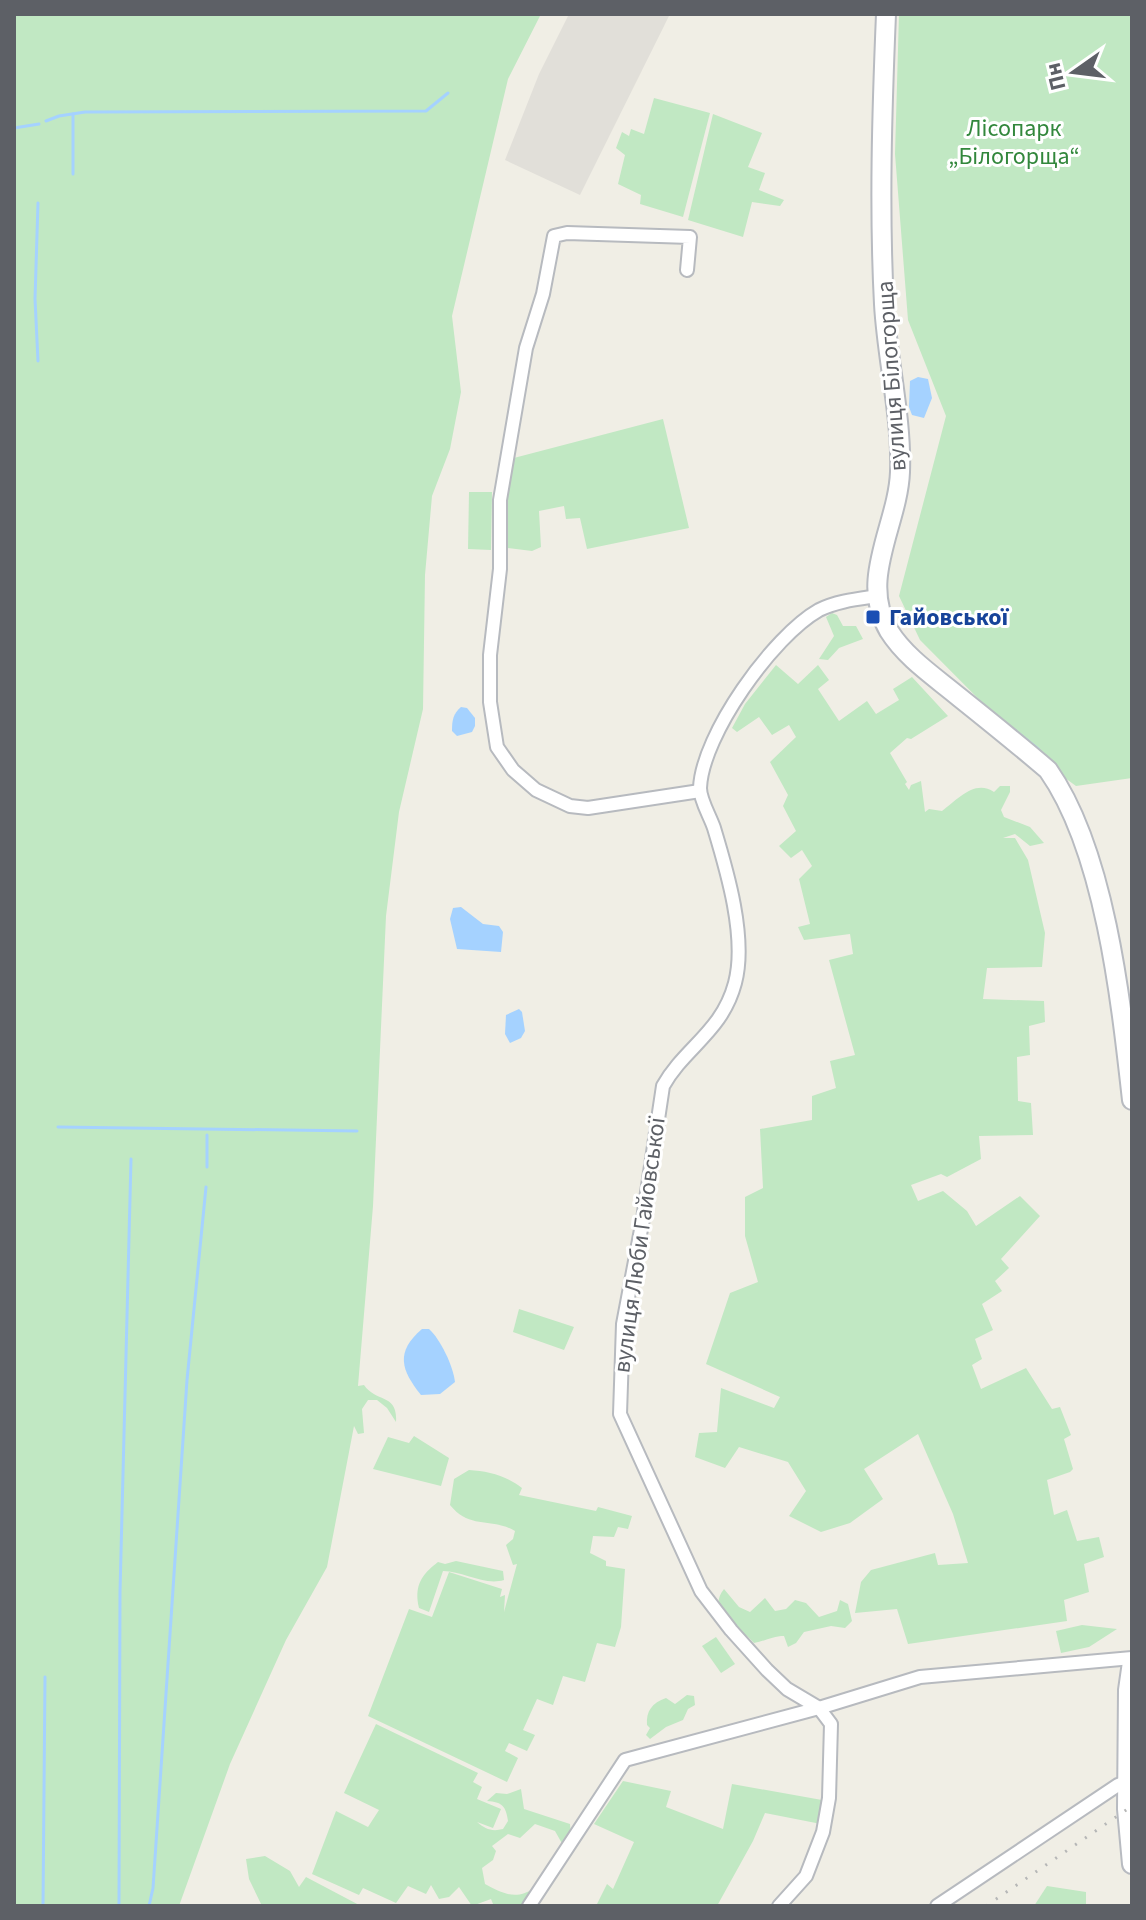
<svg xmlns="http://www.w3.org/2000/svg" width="1146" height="1920" font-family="'Source Sans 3',sans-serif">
<rect width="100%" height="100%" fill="#f0eee5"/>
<polygon fill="#e1dfd9" points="569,14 670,14 580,195 505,160 539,74"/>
<g fill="#c1e8c3">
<path d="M14 14H541L508 79 452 316 461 392 450 449 432 496 425 575 423 709 399 812 386 916 373 1206 358 1386 364 1385C376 1403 398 1393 396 1422L387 1408 377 1400H368L362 1409 364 1433 358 1434 354 1426 327 1567 286 1640 230 1764 179 1906H14Z"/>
<polygon points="899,14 1132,14 1132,778 1076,786 1035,756 920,640 899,596 946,416 908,320 895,154"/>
<polygon points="654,98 710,113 683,217 640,204 641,195 618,184 625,155 616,148 622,132 629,136 631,129 644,134"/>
<polygon points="713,114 762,133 748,167 765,173 759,190 784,200 780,206 752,202 743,237 688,220"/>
<polygon points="663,419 689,528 587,549 580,518 566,519 564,506 539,511 541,547 532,551 507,548 505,503 510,459"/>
<polygon points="469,492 492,492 491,550 468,549"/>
<polygon points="832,613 837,615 843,626 856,626 863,639 839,648 828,660 819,659 834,636 826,617"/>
<path d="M776 665 798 684 818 665 829 680 818 689 839 721 867 701 876 714 899 700 893 689 912 677 948 716 911 739 907 738 890 753 907 782 905 784 909 790 911 785 921 781 925 812 929 809 942 811C958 799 975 779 994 792L1000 786H1010V792L1001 810 1004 817 1030 827 1044 843 1030 846 1015 834 1003 838H1015L1028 860 1045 933 1042 967 987 968 983 999 1044 1001 1045 1022 1029 1026 1030 1055 1017 1057 1018 1101 1031 1103 1033 1135 979 1136 981 1159 947 1177 941 1174 911 1185 918 1201 943 1191 967 1211 976 1226 1020 1196 1040 1216 1001 1259 1009 1268 995 1281 1002 1291 982 1304 993 1330 975 1339 982 1359 972 1365 981 1389 1026 1368 1052 1409 1060 1407 1071 1435 1064 1439 1073 1469 1070 1472 1047 1480 1054 1515 1067 1510 1077 1541 1099 1537 1104 1557 1084 1564 1089 1592 1064 1600 1067 1621 908 1644 897 1609 855 1613 861 1582 871 1570 935 1553 938 1565 968 1563 953 1514 918 1434 864 1469 883 1499 850 1523 821 1532 789 1516 806 1491 788 1462 739 1447 725 1468 695 1457 699 1433 717 1432 721 1388 774 1408 780 1397 706 1364 730 1293 758 1282 745 1236V1197L763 1188 760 1129 812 1120V1096L836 1088 830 1061 855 1055 829 960 853 954 850 934 804 940 798 927 810 924 799 879 812 866 802 850 791 858 779 846 796 831 783 806 788 795 770 762 796 737 789 725 772 735 759 717 737 732 732 728 745 704Z"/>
<polygon points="519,1309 574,1327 564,1350 513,1332"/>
<polygon points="414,1436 449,1458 441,1486 373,1469 388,1437 409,1443"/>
<path d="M469 1470C488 1471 507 1476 522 1488L519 1495 596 1511 598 1507 632 1516 628 1529 618 1527 614 1537 593 1536 590 1553 606 1561V1566L625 1569 621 1627 615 1647 597 1643 585 1682 563 1676 553 1705 537 1699 523 1730 535 1735 527 1751 509 1743 505 1751 518 1758 507 1782 368 1716 409 1609 432 1617 449 1572 502 1589 500 1597 505 1595 504 1612 517 1564 513 1565 506 1545 513 1539 515 1531C491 1517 470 1530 450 1505L454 1479Z"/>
<path d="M456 1561 503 1571 504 1580C484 1586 463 1571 443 1571L429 1612 419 1608C414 1586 421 1575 438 1562L445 1564Z"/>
<path d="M724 1589 739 1607 750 1612 765 1598 775 1611 786 1609 795 1600 806 1603 819 1617 837 1611 840 1600 848 1604 852 1621 845 1628 831 1626 804 1632 796 1643 788 1647 784 1636C773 1636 765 1641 754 1643 741 1628 705 1612 724 1589Z"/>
<polygon points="1082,1625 1117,1629 1089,1647 1061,1653 1056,1631"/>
<polygon points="716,1637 735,1664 721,1673 702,1646"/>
<path d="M687 1695 694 1696 695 1705 688 1709 683 1720 666 1727 650 1739 646 1735 650 1728 647 1725C646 1711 652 1703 666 1698L675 1704Z"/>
<path d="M376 1724 478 1773 473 1782 482 1787 477 1799 501 1809 493 1828 477 1822C485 1829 492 1832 503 1829L508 1821C506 1806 502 1802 487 1801L496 1793 507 1794 521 1789 524 1809 570 1824 571 1835 564 1847 555 1831 535 1824 520 1838 508 1834 492 1846 496 1851 493 1860 482 1868 485 1884C502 1893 516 1901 534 1888L526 1906 493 1904 491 1899 472 1906 459 1887 449 1897 439 1899 431 1885 426 1894 408 1886 396 1903 363 1888 359 1895 312 1874 336 1811 368 1827 379 1810 344 1793Z"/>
<polygon points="623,1781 671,1791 666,1807 723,1829 732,1784 822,1800 821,1824 765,1813 753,1841 717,1906 596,1906 607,1884 613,1889 634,1842 594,1824"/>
<polygon points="265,1856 290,1871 299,1887 306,1877 361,1906 262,1906 249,1879 246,1859"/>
<polygon points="1047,1886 1086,1892 1086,1906 1034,1906"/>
</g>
<g fill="#a5d2ff">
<polygon points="918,377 928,379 932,398 924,418 912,415 909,407 910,381"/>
<path d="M461 707 467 708 475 718V726L472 732 457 736 452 731C452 720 453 714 461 707Z"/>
<polygon points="461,907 483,924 499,926 503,932 501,952 457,949 450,919 453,908"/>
<polygon points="519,1009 522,1012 525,1031 521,1038 510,1043 505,1034 506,1015"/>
<path d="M422 1329H429C441 1340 453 1366 455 1382L440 1394 421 1395C401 1370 395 1352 422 1329Z"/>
</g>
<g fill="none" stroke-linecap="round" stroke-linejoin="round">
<g stroke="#a5d2ff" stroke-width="3">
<polyline points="46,121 59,116 85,112 426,111 448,93"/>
<polyline points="14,128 39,124"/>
<polyline points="73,174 73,114"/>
<polyline points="38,203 35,299 38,361"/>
<polyline points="1013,729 1038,749"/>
<polyline points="58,1127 357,1131"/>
<polyline points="207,1135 207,1167"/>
<polyline points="43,1906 45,1677"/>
<polyline points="119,1906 120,1592 131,1159"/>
<polyline points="149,1906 153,1888 187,1380 206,1187"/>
</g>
<g stroke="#b7babf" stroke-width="16">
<g id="street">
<polyline points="687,270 690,237 567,233 554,236 543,294 526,348 500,500 500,569 490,655 490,702 497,747 513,770 536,790 570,806 588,808 700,791"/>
<polyline points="529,1906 625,1760 819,1708 920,1677 1132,1658"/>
<path d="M779 1906 806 1876 823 1832 829 1798 831 1724 819 1708 787 1689 767 1670 731 1630 701 1591 620 1414 623 1324 643 1219 663 1086C685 1047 722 1032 735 983 747 938 727 871 714 828 710 816 700 800 700 788 702 735 773 636 819 610 837 601 858 599 878 596"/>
<polyline points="937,1906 1118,1785 1128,1781"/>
</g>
</g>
<g stroke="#b8bbc1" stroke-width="22">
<g id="secondary">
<path d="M886 14C882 111 879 208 884 304 887 360 902 416 900 472 898 525 858 579 889 631 906 658 935 677 959 697 989 721 1019 745 1048 770 1105 851 1121 1001 1132 1100"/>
<polyline points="1132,1662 1128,1690 1127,1809 1132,1864"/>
</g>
</g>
<use href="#street" stroke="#fff" stroke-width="12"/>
<use href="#secondary" stroke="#fff" stroke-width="18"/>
<polyline stroke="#b6b7b7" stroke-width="3" stroke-dasharray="2 10" stroke-linecap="butt" points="986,1906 1132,1806"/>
</g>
<rect fill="#1a4fb4" stroke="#fff" stroke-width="3" x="865" y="609" width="16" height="16" rx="4"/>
<g text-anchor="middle" stroke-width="6" stroke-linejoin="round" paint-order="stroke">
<g font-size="24" fill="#32873c" stroke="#fff">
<text x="1014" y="136">Лісопарк<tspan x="1014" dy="28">„Білогорща“</tspan></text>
</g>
<g font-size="24" fill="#5d6066" stroke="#fff">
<text transform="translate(891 376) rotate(-94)" y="8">вулиця Білогорща</text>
<text transform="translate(639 1245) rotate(-82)" y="8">вулиця Люби Гайовської</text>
</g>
<g font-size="24" font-weight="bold" fill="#164399" stroke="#fff" text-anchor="start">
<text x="889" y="625">Гайовської</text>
</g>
</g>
<rect width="1146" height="1920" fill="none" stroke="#5d6066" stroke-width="32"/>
<g transform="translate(1074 72) rotate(256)" stroke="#ffffff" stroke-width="6" paint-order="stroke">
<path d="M0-6L14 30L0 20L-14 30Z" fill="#5d6066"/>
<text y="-12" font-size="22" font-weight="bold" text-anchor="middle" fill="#5d6066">Пн</text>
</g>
</svg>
